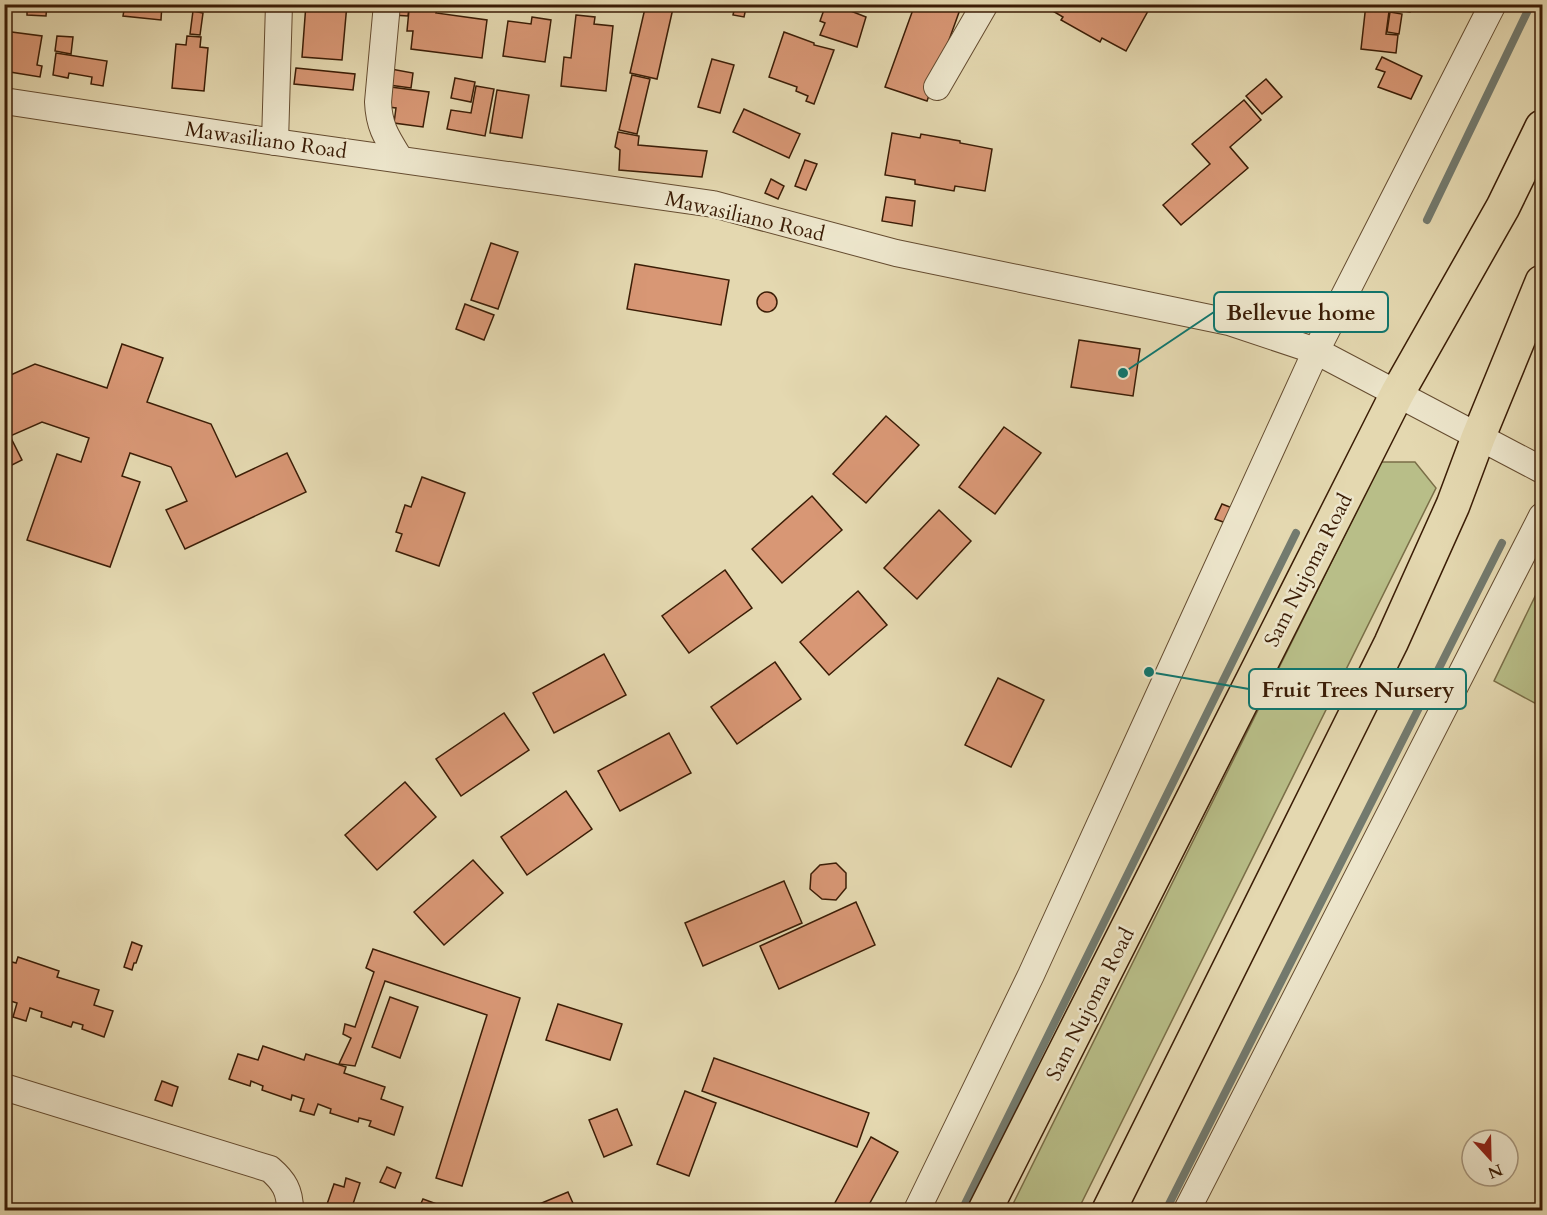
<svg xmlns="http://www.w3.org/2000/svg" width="1547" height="1215" font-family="Cardo,serif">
<rect width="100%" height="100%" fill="#e4d8b0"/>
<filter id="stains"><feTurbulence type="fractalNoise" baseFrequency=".00333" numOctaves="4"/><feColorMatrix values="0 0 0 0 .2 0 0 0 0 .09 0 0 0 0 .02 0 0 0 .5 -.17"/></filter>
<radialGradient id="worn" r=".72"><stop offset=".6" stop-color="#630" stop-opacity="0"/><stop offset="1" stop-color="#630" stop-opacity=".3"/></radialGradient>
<g fill="#b8be88" stroke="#7a6e47" stroke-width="1.5">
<polygon points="1381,462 1415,462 1436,488 1078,1210 1010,1210"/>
<polygon points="1542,582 1542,707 1494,681"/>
</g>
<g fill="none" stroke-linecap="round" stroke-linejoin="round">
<g stroke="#737a6e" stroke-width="8">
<polyline points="1427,220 1531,4"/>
<polyline points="962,1210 1296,533"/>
<polyline points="1166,1210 1502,543"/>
</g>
</g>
<g fill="#d89775" stroke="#3b1d06" stroke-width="1.5">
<polygon points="6,4 47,4 46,16 27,15 27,11 6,10"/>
<polygon points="125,4 162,4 161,20 123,16"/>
<polygon points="194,4 204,4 203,11 194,10"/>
<polygon points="306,4 347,4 342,60 302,57"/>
<polygon points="393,4 413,4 412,10 409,9 408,16 392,15"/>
<polygon points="646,4 674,4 657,79 630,73"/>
<polygon points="826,4 833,4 866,17 857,47 820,35 825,23 820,21"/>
<polygon points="915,4 962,4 927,101 885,87"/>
<polygon points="1041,4 1136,4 1148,11 1126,51 1102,38 1100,42 1061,20 1063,17"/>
<polygon points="1366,4 1390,4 1386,34 1398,35 1396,53 1361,49"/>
<polygon points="1392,4 1412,4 1410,12 1391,9"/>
<polygon points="735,6 746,8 744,17 733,15"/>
<polygon points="420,8 437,10 436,13 487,20 482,58 411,49 413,31 407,31 409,10 419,11"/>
<polygon points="193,11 203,13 200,35 190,34"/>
<polygon points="1390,12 1402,14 1399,34 1387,32"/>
<polygon points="576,15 595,17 594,24 613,26 606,91 561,86 564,57 571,58"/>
<polygon points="532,17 551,20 545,62 503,56 508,21 531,24"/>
<polygon points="4,31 42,36 37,65 42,66 40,77 4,71"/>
<polygon points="784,32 814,43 814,45 834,50 814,104 806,101 808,96 796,91 797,87 769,77"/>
<polygon points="57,36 73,37 71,54 55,51"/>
<polygon points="187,36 201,37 200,47 208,48 204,91 172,88 176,44 186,45"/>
<polygon points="56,53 107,61 103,86 91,84 92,77 69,73 68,78 53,75"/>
<polygon points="1382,57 1422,76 1411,99 1378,87 1385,72 1376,69"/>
<polygon points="712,59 734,65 720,113 698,107"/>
<polygon points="296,68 355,74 353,90 294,84"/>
<polygon points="391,69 413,73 411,88 389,85"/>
<polygon points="632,75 650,79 637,134 619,130"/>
<polygon points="455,78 475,82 471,102 451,98"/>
<polygon points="1266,79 1282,97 1262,114 1246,96"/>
<polygon points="383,86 429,92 423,127 394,123 396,108 380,106"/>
<polygon points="476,86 494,89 485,136 447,129 451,110 471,113"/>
<polygon points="497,90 529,95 522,138 490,133"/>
<polygon points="1244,100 1261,120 1230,147 1248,168 1181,225 1163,205 1210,164 1192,144"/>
<polygon points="744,109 800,134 789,158 733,132"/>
<polygon points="618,132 639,136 638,145 707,151 702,177 619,170 620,150 615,147"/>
<polygon points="892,133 920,138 921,134 960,141 960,143 992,149 985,191 955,186 954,191 915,184 915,180 885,175"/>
<polygon points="805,160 817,164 806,190 795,186"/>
<polygon points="771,179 784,186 778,199 765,193"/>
<polygon points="886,197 915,201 912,226 882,221"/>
<polygon points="491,243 518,252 498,309 471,300"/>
<polygon points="635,264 729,280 721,325 627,309"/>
<circle cx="767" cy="302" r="10"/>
<polygon points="465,304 494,315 484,340 456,329"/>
<polygon points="1079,340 1140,349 1133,396 1071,387"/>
<polygon points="122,344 163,358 147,402 211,424 236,477 287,453 306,492 185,549 166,510 187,501 171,467 130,453 122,476 140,482 110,567 27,540 57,454 81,462 89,438 42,422 10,436 22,460 4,469 4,378 35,364 107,388"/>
<polygon points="886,416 919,445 866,503 833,474"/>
<polygon points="1004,427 1041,453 995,514 959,487"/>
<polygon points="422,477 465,493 439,566 396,551 402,534 396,532 405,505 411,507"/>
<polygon points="812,496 842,530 782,583 752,549"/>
<polygon points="1222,504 1240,511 1234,526 1215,519"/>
<polygon points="939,510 971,541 917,599 884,568"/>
<polygon points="725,570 752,608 689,653 662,616"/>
<polygon points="858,591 887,625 829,675 800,642"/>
<polygon points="604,654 626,695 554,733 533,693"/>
<polygon points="775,662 801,699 737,744 711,707"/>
<polygon points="998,678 1044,700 1011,767 965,745"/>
<polygon points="504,713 529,750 461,796 436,759"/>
<polygon points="669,733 691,773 620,811 598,771"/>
<polygon points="405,782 436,817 377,870 345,835"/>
<polygon points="566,791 592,829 527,875 501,837"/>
<polygon points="473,860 503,893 444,945 414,912"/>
<polygon points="836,863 846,873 846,888 836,900 822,899 810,889 811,874 820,865"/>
<polygon points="784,881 802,923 703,966 685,923"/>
<polygon points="856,902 875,945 779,989 760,946"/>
<polygon points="132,942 142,946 136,963 134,963 132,970 124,967"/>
<polygon points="373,949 520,998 462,1186 436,1178 487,1015 385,981 355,1066 339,1064 351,1038 343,1034 345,1024 355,1027 374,972 366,968"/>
<polygon points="18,957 59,971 57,977 99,990 94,1005 113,1011 104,1037 82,1029 83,1025 73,1022 71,1027 41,1017 42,1012 30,1008 26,1021 13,1017 17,1003 4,999 4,960 16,963"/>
<polygon points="390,997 418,1007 400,1058 372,1047"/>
<polygon points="558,1004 622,1024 610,1060 546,1040"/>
<polygon points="263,1046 304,1060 306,1054 346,1067 344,1073 385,1087 381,1099 403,1107 394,1135 369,1126 371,1121 359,1118 358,1122 330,1113 331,1109 318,1104 314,1115 300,1111 304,1099 292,1095 291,1100 262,1090 263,1086 251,1081 250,1086 229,1079 238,1054 258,1060"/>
<polygon points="714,1058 869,1113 857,1147 702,1091"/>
<polygon points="162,1081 178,1087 172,1106 155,1100"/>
<polygon points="685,1091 716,1103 689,1176 657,1164"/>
<polygon points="617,1109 632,1145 604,1157 589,1120"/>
<polygon points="871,1137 898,1152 866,1210 831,1210"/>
<polygon points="387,1167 401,1173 395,1188 380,1182"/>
<polygon points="346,1178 360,1183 351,1210 325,1210 334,1184 344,1187"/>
<polygon points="568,1192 576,1210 525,1210"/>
<polygon points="423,1199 453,1210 418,1210"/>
</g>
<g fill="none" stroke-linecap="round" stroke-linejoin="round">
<g stroke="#654c30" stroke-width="28">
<g id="minor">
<path d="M387 4 378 102C379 127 387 138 400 159"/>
<polyline points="937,87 985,4"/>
<polyline points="4,101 275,142 713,204 896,253 1229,322 1316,351 1542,470"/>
<polyline points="275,142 279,4"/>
<path d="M4 1087 270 1169C284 1181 290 1191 290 1210"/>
<polyline points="917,1210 1031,975 1316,351 1493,4"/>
<polyline points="1187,1210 1542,516"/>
</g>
</g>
<g stroke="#3b1d06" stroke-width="36">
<g id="primary">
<polyline points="985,1210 1397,394 1503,207 1542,127"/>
<polyline points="1109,1210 1391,643 1453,505 1478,438 1542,282"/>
</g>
</g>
<use href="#minor" stroke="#ede6cc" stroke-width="26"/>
<use href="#primary" stroke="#e4d8b0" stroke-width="33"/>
</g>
<g text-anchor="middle" stroke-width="5" stroke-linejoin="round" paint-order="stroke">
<g font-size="21" fill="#3b1d06" stroke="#ede6cc">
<text transform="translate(266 140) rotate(8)" y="7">Mawasiliano Road</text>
<text transform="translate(745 216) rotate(13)" y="7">Mawasiliano Road</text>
<text transform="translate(1308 570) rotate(-63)" y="7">Sam Nujoma Road</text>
<text transform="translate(1090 1004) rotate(-63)" y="7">Sam Nujoma Road</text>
</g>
</g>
<path fill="none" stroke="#0f766e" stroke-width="2" d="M1123 373L1214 312M1149 672L1249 689"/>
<g fill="#0f766e" stroke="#ede6cc" stroke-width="2">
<circle cx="1123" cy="373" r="6"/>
<circle cx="1149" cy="672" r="6"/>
</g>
<g fill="#ede6cc" stroke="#0f766e" stroke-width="2">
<rect x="1214" y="292" width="174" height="40" rx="6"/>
<rect x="1249" y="669" width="217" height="40" rx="6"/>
</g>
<g font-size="22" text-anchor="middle" font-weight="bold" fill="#3b1d06">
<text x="1301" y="320">Bellevue home</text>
<text x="1358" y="697">Fruit Trees Nursery</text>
</g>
<rect width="1547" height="1215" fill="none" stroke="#e4d8b0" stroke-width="24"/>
<rect x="6" y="6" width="1535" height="1203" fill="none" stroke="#3b1d06" stroke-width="3"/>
<rect x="12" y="12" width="1523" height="1191" fill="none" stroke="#3b1d06" stroke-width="1.5"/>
<g transform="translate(1490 1158) rotate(158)"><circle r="28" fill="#ede6cc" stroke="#a6967d" stroke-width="1.5"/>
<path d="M0-4.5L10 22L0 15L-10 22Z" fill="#8f2418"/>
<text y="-9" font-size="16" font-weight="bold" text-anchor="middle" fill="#3b1d06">N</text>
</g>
<rect width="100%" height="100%" filter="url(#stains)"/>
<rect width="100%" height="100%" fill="url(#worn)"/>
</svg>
